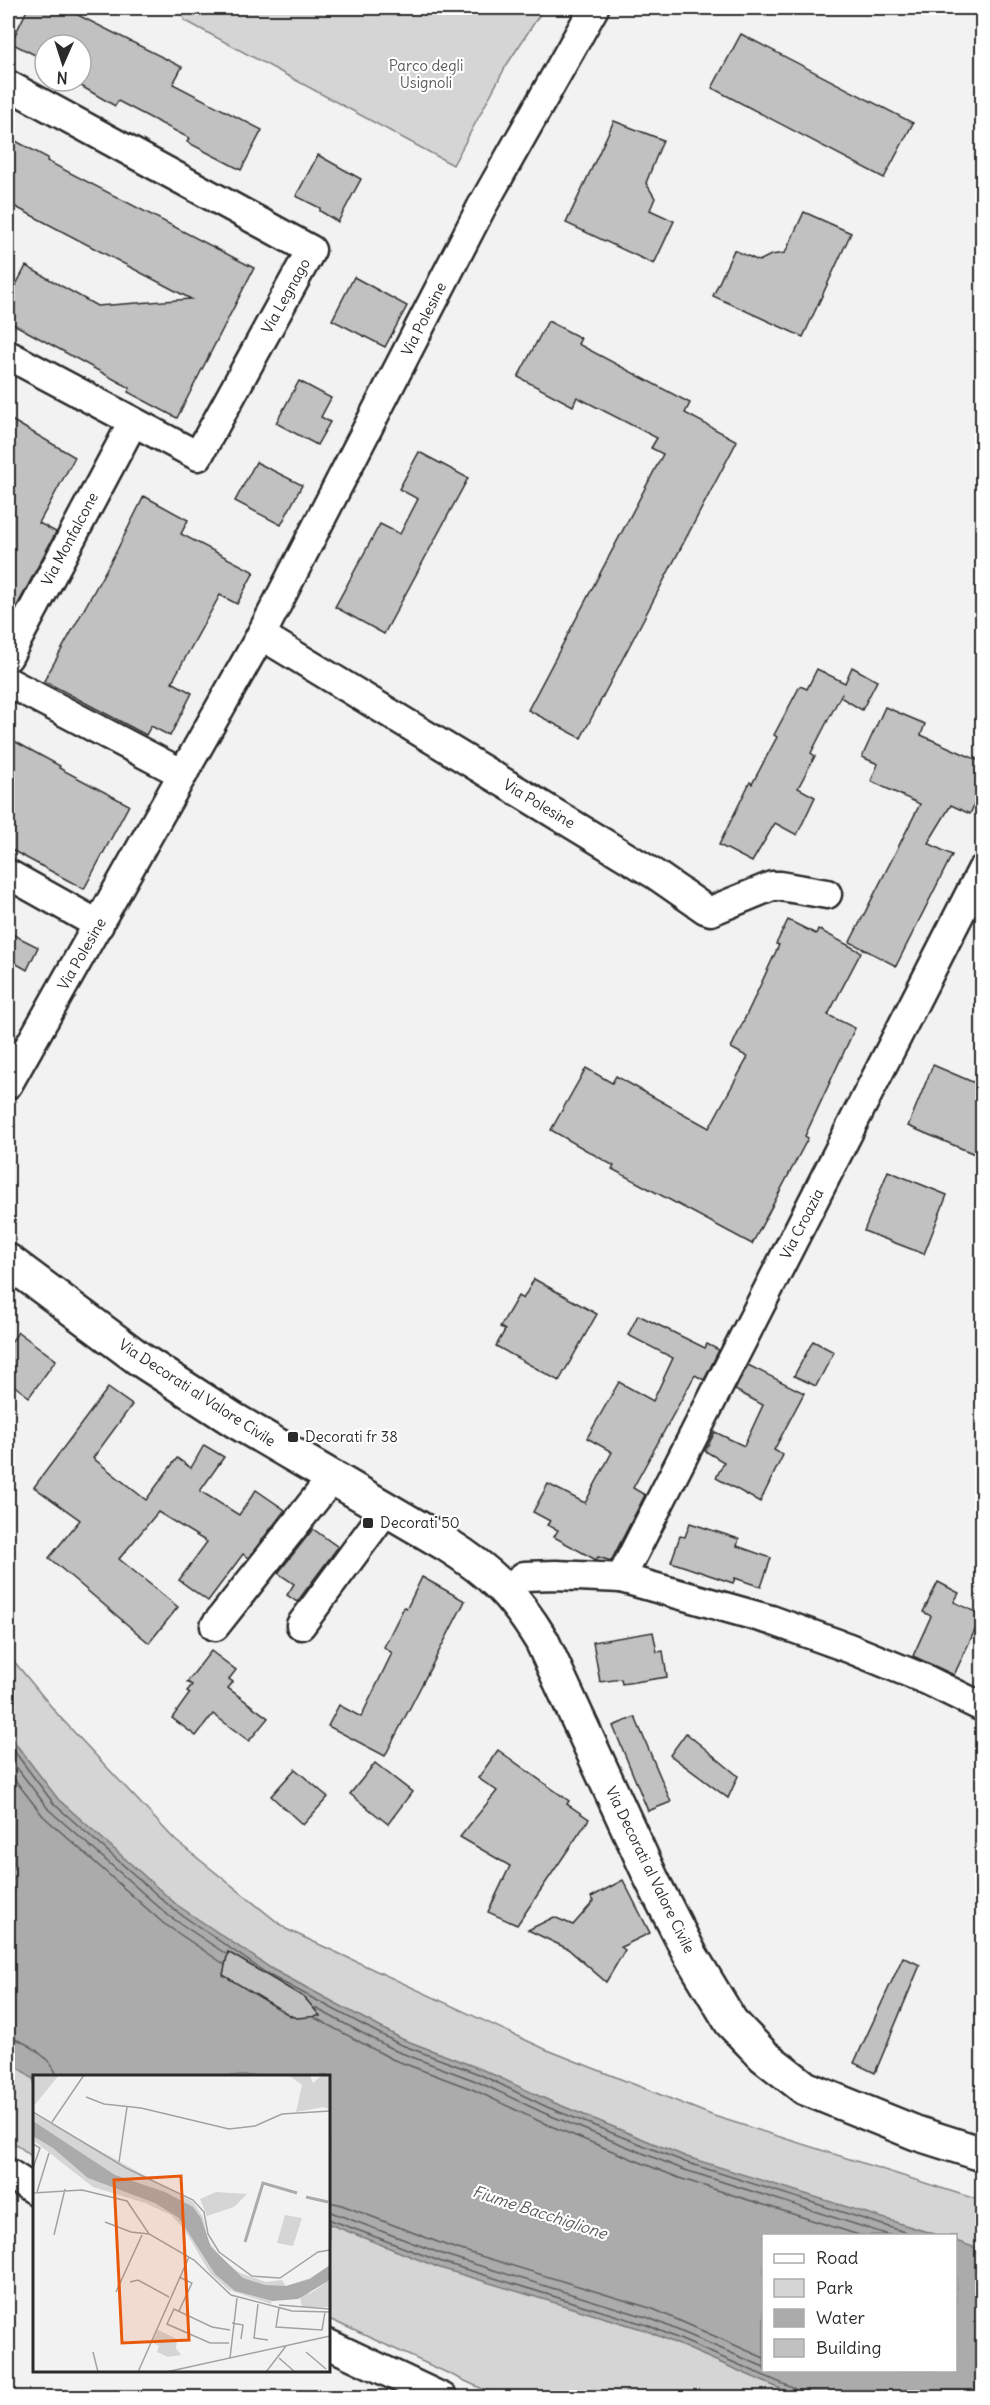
<svg xmlns="http://www.w3.org/2000/svg" width="990" height="2405" font-family="Delius,sans-serif">
<rect width="100%" height="100%" fill="#f2f2f2"/>
<filter id="ink" filterUnits="userSpaceOnUse"><feTurbulence type="fractalNoise" baseFrequency=".0167" numOctaves="2"/><feDisplacementMap in="SourceGraphic" scale="12" xChannelSelector="R" yChannelSelector="G"/><feConvolveMatrix kernelMatrix="1 2 1 2 8 2 1 2 1" color-interpolation-filters="sRGB"/></filter>
<g filter="url(#ink)">
<g fill="#d5d5d5" stroke="#808080" stroke-width="1.5" fill-rule="evenodd">
<polygon points="181,8 544,8 506,66 453,165 184,20"/>
<path d="M8 1654 59 1716 175 1840 286 1929 545 2049 714 2116 982 2201V2397H500L329 2319 328 2076H34V2158L8 2138ZM764 2236H956V2370H764Z"/>
</g>
<polygon fill="#ababab" stroke="#787878" stroke-width="1.5" points="8,1734 58,1799 177,1905 272,1969 402,2039 481,2069 550,2101 687,2157 937,2235 764,2236 764,2370 956,2370 956,2241 982,2250 982,2397 799,2397 645,2330 440,2268 329,2224 328,2076 34,2076 34,2080 8,2059"/>
<g fill="none" stroke-linecap="round" stroke-linejoin="round">
<g stroke="#5e5e5e" stroke-width="1.5">
<polyline points="8,1743 54,1804 173,1909 269,1975 399,2044 479,2074 547,2107 685,2162 917,2236"/>
<polyline points="8,1756 49,1810 169,1916 226,1954"/>
<polyline points="8,1771 43,1816 163,1923 224,1964"/>
<polyline points="315,2008 396,2051 476,2081 544,2113 682,2169 892,2236"/>
<polyline points="315,2018 392,2059 472,2089 541,2122 679,2178 862,2236"/>
<path d="M8 2038C25 2039 52 2059 57 2076"/>
<polyline points="328,2202 339,2204 448,2246 653,2309 764,2358"/>
<polyline points="328,2211 445,2255 649,2318 764,2367"/>
<polyline points="328,2219 442,2262 647,2325 795,2389 799,2398"/>
</g>
</g>
<g fill="#c1c1c1" stroke="#2b2b2b" stroke-width="1.5">
<polygon points="28,8 64,8 182,67 173,84 262,130 241,170 187,142 189,138 118,101 115,106 81,86 81,82 78,81 81,81 81,45 45,45 45,60 11,43"/>
<polygon points="741,34 913,123 884,178 712,88"/>
<polygon points="614,121 663,140 646,183 655,198 650,210 674,221 654,264 566,223"/>
<polygon points="8,137 48,158 47,161 254,268 177,418 128,392 130,388 8,321 8,300 26,266 97,306 191,299 8,203"/>
<polygon points="318,155 361,179 338,222 320,211 320,208 296,196"/>
<polygon points="804,212 851,233 803,337 713,296 734,250 759,261 771,255 785,253"/>
<polygon points="354,277 407,306 385,347 332,320"/>
<polygon points="548,321 581,338 578,344 690,403 685,413 737,441 581,738 528,710 663,454 651,448 657,438 577,397 573,406 518,377"/>
<polygon points="299,381 331,398 321,417 330,422 317,445 276,423"/>
<polygon points="8,418 75,457 39,523 56,532 8,623"/>
<polygon points="419,452 468,478 384,634 335,607 380,524 400,534 418,499 399,489"/>
<polygon points="256,462 302,485 281,525 235,501"/>
<polygon points="144,496 188,520 181,534 254,572 237,604 220,595 172,682 192,693 170,736 151,726 146,735 44,681 117,550"/>
<polygon points="852,667 877,681 862,710 840,697 842,693 811,753 815,756 798,788 815,797 797,835 775,823 752,862 719,845 750,782 752,784 777,737 774,735 800,686 807,689 817,669 845,683"/>
<polygon points="885,707 925,724 921,735 982,762 982,787 970,814 951,805 928,843 952,855 896,966 850,942 920,804 871,781 878,764 862,757"/>
<polygon points="14,741 60,766 59,768 129,805 84,889 8,848 8,753"/>
<polygon points="788,920 816,934 818,929 861,952 828,1015 855,1028 805,1136 808,1138 752,1244 612,1169 614,1166 551,1130 586,1068 612,1083 616,1076 709,1128 748,1057 731,1048 779,945 776,944"/>
<polygon points="8,932 38,947 27,970 8,959"/>
<polygon points="933,1065 982,1086 982,1157 908,1126"/>
<polygon points="888,1171 947,1195 924,1254 864,1231"/>
<polygon points="534,1279 597,1314 559,1381 496,1346 505,1330 500,1327 518,1296 523,1299"/>
<polygon points="638,1315 705,1348 707,1344 719,1350 704,1380 695,1375 633,1488 645,1495 611,1561 598,1557 596,1560 554,1537 558,1530 547,1525 550,1521 533,1512 548,1484 585,1503 612,1452 587,1438 619,1382 653,1401 673,1358 628,1335"/>
<polygon points="18,1332 56,1360 29,1397 8,1381 8,1347"/>
<polygon points="813,1341 834,1352 816,1386 794,1376"/>
<polygon points="748,1365 804,1393 774,1450 783,1455 760,1502 716,1478 724,1462 705,1451 715,1432 744,1446 763,1405 735,1390"/>
<polygon points="108,1388 132,1405 93,1458 146,1500 177,1458 191,1468 204,1445 224,1457 200,1491 239,1515 256,1490 285,1510 248,1558 243,1554 208,1601 179,1580 207,1542 158,1512 119,1559 178,1607 149,1643 49,1558 80,1520 34,1487"/>
<polygon points="690,1523 739,1539 737,1546 771,1558 761,1587 735,1578 733,1583 671,1562 680,1536 685,1537"/>
<polygon points="313,1529 338,1547 297,1602 287,1595 294,1584 278,1573"/>
<polygon points="422,1577 465,1601 385,1756 328,1726 339,1705 361,1717 392,1653 384,1647 404,1607 407,1608"/>
<polygon points="938,1582 959,1593 954,1602 982,1615 954,1675 913,1656 931,1616 923,1612"/>
<polygon points="653,1632 657,1652 663,1651 667,1677 622,1684 621,1679 600,1682 593,1642"/>
<polygon points="211,1651 236,1670 229,1679 233,1682 228,1688 268,1718 249,1741 213,1714 196,1736 172,1718 190,1693 187,1691 192,1685 187,1682"/>
<polygon points="635,1717 671,1802 648,1811 613,1726"/>
<polygon points="686,1733 738,1776 728,1798 670,1755"/>
<polygon points="498,1750 569,1801 567,1804 589,1819 517,1925 488,1912 510,1866 460,1837 497,1791 478,1778"/>
<polygon points="375,1763 412,1792 388,1824 350,1794"/>
<polygon points="295,1769 328,1797 303,1825 271,1796"/>
<polygon points="623,1880 650,1933 621,1947 625,1950 606,1982 568,1949 528,1930 554,1917 573,1925 594,1901 591,1897"/>
<polygon points="228,1952 305,1998 320,2016 297,2018 291,2016 223,1975"/>
<polygon points="903,1957 920,1965 875,2073 854,2063"/>
</g>
<g fill="none" stroke-linecap="round" stroke-linejoin="round">
<g stroke="#2b2b2b" stroke-width="33">
<g id="minor">
<polyline points="8,85 311,250 198,456 8,355"/>
<polyline points="261,635 656,875 705,909 711,911 772,886 780,886 827,894"/>
<polyline points="8,657 133,422"/>
<polyline points="8,682 183,774"/>
<polyline points="8,874 99,925"/>
<polyline points="8,1084 261,635 481,208 594,8"/>
<polyline points="621,1578 982,870"/>
<polyline points="506,1590 524,1576 556,1575 621,1578 771,1620 849,1648 927,1680 982,1707"/>
<polyline points="301,1625 386,1510"/>
<polyline points="215,1626 332,1478"/>
<polyline points="8,2173 34,2190"/>
<polyline points="328,2344 443,2398"/>
</g>
</g>
<g stroke="#2b2b2b" stroke-width="38">
<path id="tertiary" d="M8 1261 141 1360 234 1420 446 1544C492 1573 514 1595 542 1641L653 1882 690 1954 731 2022 764 2056 805 2088 916 2133 982 2154"/>
</g>
<use href="#minor" stroke="#fff" stroke-width="28"/>
<use href="#tertiary" stroke="#fff" stroke-width="33"/>
</g>
</g>
<g fill="#2b2b2b" stroke="#fff" stroke-width="2">
<rect x="287" y="1431" width="12" height="12" rx="3"/>
<rect x="362" y="1517" width="12" height="12" rx="3"/>
</g>
<g text-anchor="middle" stroke-width="4.5" stroke-linejoin="round" paint-order="stroke">
<g font-size="15" fill="#565656" stroke="#fff">
<text x="426" y="71">Parco degli<tspan x="426" dy="17">Usignoli</tspan></text>
</g>
<g font-size="15" fill="#2b2b2b" stroke="#fff">
<text transform="translate(286 296) rotate(-61)" y="5">Via Legnago</text>
<text transform="translate(424 319) rotate(-63)" y="5">Via Polesine</text>
<text transform="translate(70 539) rotate(-62)" y="5">Via Monfalcone</text>
<text transform="translate(539 804) rotate(31)" y="5">Via Polesine</text>
<text transform="translate(82 954) rotate(-60)" y="5">Via Polesine</text>
<text transform="translate(802 1224) rotate(-63)" y="5">Via Croazia</text>
<text transform="translate(197 1393) rotate(33)" y="5">Via Decorati al Valore Civile</text>
<text transform="translate(650 1870) rotate(64)" y="5">Via Decorati al Valore Civile</text>
</g>
<g font-size="15" fill="#2b2b2b" stroke="#fff" text-anchor="start">
<text x="305" y="1442">Decorati fr 38</text>
<text x="380" y="1528">Decorati 50</text>
</g>
<g font-size="16" font-style="italic" fill="#585858" stroke="#fff">
<text transform="translate(540 2212) rotate(18)" y="6">Fiume Bacchiglione</text>
</g>
</g>
<g transform="translate(33 2075)">
<rect width="297" height="297" fill="#f2f2f2"/>
<path d="M0 0H26L0 32ZM277 0 280 8 289 0H297V35L291 32 263 37 269 10 257 1ZM0 39 160 127 170 142 175 166 192 187 207 198 233 207 249 205 253 211 277 203 297 190 275 220 297 205V232H269L267 223 239 225 238 229 196 215 177 198 151 154 138 140 112 128 60 112 0 65ZM183 117 214 119 201 132 174 141 167 124ZM252 140 269 143 260 171 244 168ZM125 255 144 264 143 273 148 280 135 282 124 277 126 271 119 267Z" fill="#d5d5d5"/>
<path d="M0 46 82 100 132 117 160 132 168 143 178 172 210 203 232 210 253 211 277 204 297 190V205L265 224 240 226 202 216 182 199 146 143 122 128 55 103 20 73 0 61Z" fill="#ababab"/>
<path fill="none" stroke="#ababab" stroke-width="3" d="M273 122 295 127M212 167 230 108 264 118"/>
<path fill="none" stroke="#a2a2a2" stroke-width="1.5" d="M53 22 71 29 108 33 196 54 222 51 249 39 297 36M0 37 93 93 160 125 171 137 175 159 186 177 219 201 247 203 285 177 297 175M19 47 51 0M0 69 7 73 0 93M86 87 94 32M4 117 16 78M0 118 49 115 94 126 116 159 161 185 198 220 259 236 297 237M72 147 98 157 116 159M21 160 32 114M97 207 105 205 136 222M83 217 109 160M225 229 221 263 235 265M246 230 297 234M246 233 243 252 289 255 292 237M146 236 159 208 146 202M199 248 210 250 208 264M196 268H177L134 249 141 234 179 252 197 255M60 277 65 297M273 277 293 294M197 283 204 223M246 283 262 297M105 297 156 182M133 297 297 261M233 297 253 271"/>
<path fill="#e8590c" fill-opacity="0.15" stroke="#e8590c" stroke-width="3" d="M148 101 156 265 89 268 81 105Z"/>
<rect width="297" height="297" fill="none" stroke="#2b2b2b" stroke-width="3"/>
</g>
<rect width="990" height="2405" fill="none" stroke="#fff" stroke-width="30"/>
<rect x="15" y="15" width="960" height="2375" fill="none" stroke="#2b2b2b" stroke-width="2" filter="url(#ink)"/>
<rect x="762" y="2234" width="195" height="138" fill="#ffffff" stroke="#aaaaaa" stroke-width="1.5"/>
<rect x="774" y="2254" width="30" height="9" fill="#ffffff" stroke="#aaaaaa" stroke-width="1.5"/>
<text x="816" y="2264" font-size="18" fill="#2b2b2b">Road</text>
<rect x="774" y="2279" width="30" height="18" fill="#d5d5d5" stroke="#aaaaaa" stroke-width="1.5"/>
<text x="816" y="2294" font-size="18" fill="#2b2b2b">Park</text>
<rect x="774" y="2309" width="30" height="18" fill="#ababab" stroke="#aaaaaa" stroke-width="1.5"/>
<text x="816" y="2324" font-size="18" fill="#2b2b2b">Water</text>
<rect x="774" y="2339" width="30" height="18" fill="#c1c1c1" stroke="#aaaaaa" stroke-width="1.5"/>
<text x="816" y="2354" font-size="18" fill="#2b2b2b">Building</text>
<g transform="translate(63 63) rotate(183)"><circle r="28" fill="#ffffff" stroke="#aaaaaa" stroke-width="1.5"/>
<path d="M0-4.5L10 22L0 15L-10 22Z" fill="#2b2b2b"/>
<text y="-9" font-size="16" font-weight="bold" text-anchor="middle" fill="#2b2b2b">N</text>
</g>
</svg>
